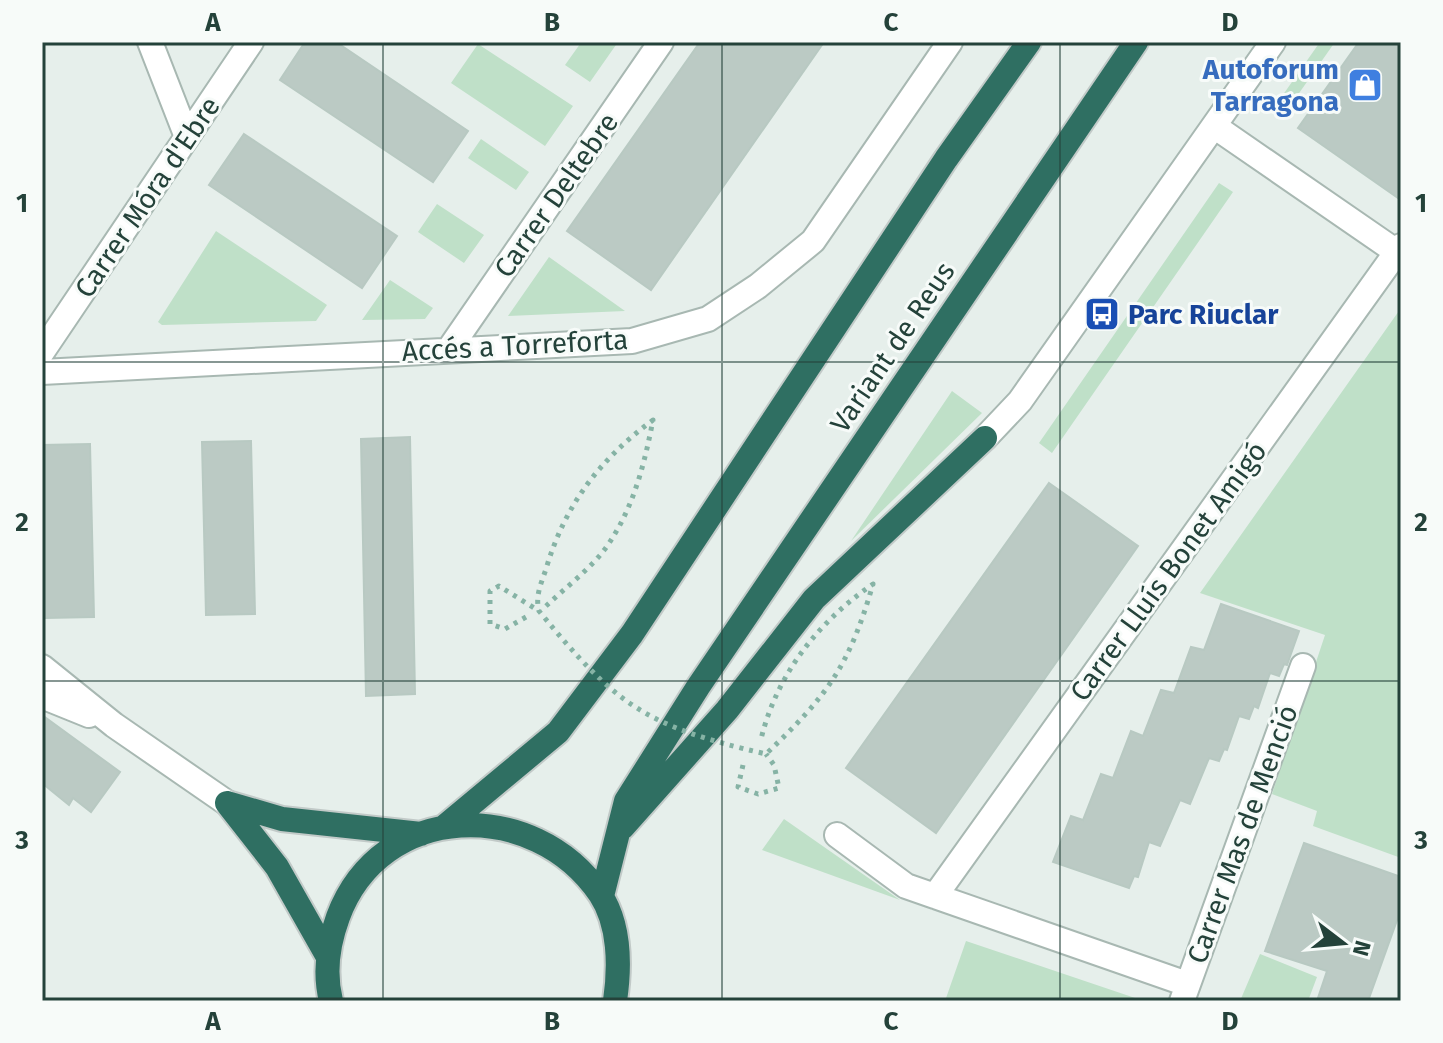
<svg xmlns="http://www.w3.org/2000/svg" width="1443" height="1043" viewBox="0 0 1443 1043" font-family="'Fira Sans',sans-serif">
<rect width="100%" height="100%" fill="#e6efeb"/>
<path fill="#bfe0c8" d="M 592,42 L 618,42 L 590,82 L 565,65 L 580,44 Z
M 1320,42 L 1335,42 L 1283,116 L 1273,109 Z
M 478,44 L 573,106 L 545,146 L 451,83 Z
M 481,139 L 529,172 L 516,190 L 468,158 Z
M 1219,183 L 1233,192 L 1052,453 L 1039,443 Z
M 437,204 L 484,235 L 464,263 L 418,232 Z
M 216,231 L 327,305 L 316,321 L 162,325 L 158,322 Z
M 549,257 L 625,311 L 508,316 Z
M 390,280 L 433,308 L 425,319 L 362,320 Z
M 1401,308 L 1401,858 L 1313,826 L 1317,811 L 1272,794 L 1325,635 L 1200,593 Z
M 952,391 L 982,413 L 851,541 Z
M 784,819 L 900,900 L 762,850 Z
M 966,941 L 1141,1000 L 945,1001 Z
M 1260,954 L 1317,977 L 1308,1001 L 1240,1001 Z"/>
<path fill="#bbcac4" stroke="#b8c9c2" stroke-width="2" d="M 305,42 L 336,42 L 468,131 L 433,182 L 280,80 Z
M 700,42 L 824,42 L 651,290 L 567,231 Z
M 1359,42 L 1401,42 L 1401,200 L 1298,128 Z
M 244,134 L 397,236 L 362,288 L 209,185 Z
M 410,437 L 415,694 L 366,696 L 361,439 Z
M 251,441 L 255,614 L 206,615 L 202,442 Z
M 90,444 L 94,617 L 45,618 L 42,445 Z
M 1049,483 L 1138,546 L 936,833 L 846,768 Z
M 1221,604 L 1299,631 L 1287,665 L 1284,664 L 1279,676 L 1270,673 L 1258,708 L 1254,706 L 1249,719 L 1239,716 L 1227,750 L 1224,749 L 1219,761 L 1209,758 L 1190,804 L 1180,800 L 1160,846 L 1149,842 L 1138,877 L 1134,876 L 1129,888 L 1053,862 L 1071,816 L 1083,820 L 1101,774 L 1113,778 L 1131,731 L 1143,736 L 1161,690 L 1174,693 L 1191,647 L 1204,650 Z
M 42,715 L 120,772 L 91,812 L 73,798 L 69,805 L 42,783 Z
M 1304,843 L 1401,877 L 1401,909 L 1368,1001 L 1317,1001 L 1327,971 L 1265,951 Z"/>
<g fill="none" stroke-linecap="round" stroke-linejoin="round">
<g stroke="#a8b8b2" stroke-width="28">
<path id="minor" d="M 150,42 L 187,137
M 1214,126 L 1401,255
M 450,348 L 661,42
M 42,352 L 251,42
M 42,372 L 632,341 L 708,319 L 758,286 L 813,241 L 950,42
M 985,438 L 1020,401 L 1273,42
M 42,667 L 114,725 L 227,803
M 42,696 L 89,715
M 837,835 L 906,886 L 1187,984
M 935,896 L 1401,246
M 1182,1001 L 1303,666"/>
</g>
<g stroke="#c2cac8" stroke-width="28">
<path id="highway" d="M 227,803 L 282,819 L 421,834
M 227,803 L 277,867 L 328,957
M 444,827 L 558,732 L 632,634 L 946,159 L 1029,42
M 623,827 L 727,710 L 814,599 L 985,438
M 602,896 L 626,801 L 698,687 L 1136,42
M 331,1001 C 324,973 328,944 338,917 C 381,801 534,797 600,894 C 620,924 620,967 615,1001"/>
</g>
<path stroke="#86b3a5" stroke-width="5" stroke-dasharray="4 6" stroke-linecap="butt" d="M 526,617 L 505,629 L 490,624 L 490,591 L 499,586 L 539,611
M 743,765 L 738,787 L 758,794 L 779,788 L 774,765 L 766,754"/>
<use href="#minor" stroke="#fff" stroke-width="24"/>
<use href="#highway" stroke="#2f6f62" stroke-width="24"/>
<path stroke="#86b3a5" stroke-width="5" stroke-dasharray="4 6" stroke-linecap="butt" d="M 546,606 C 565,588 589,570 605,549 C 633,510 644,466 653,420 C 599,460 565,505 546,569 C 541,584 535,596 539,611 C 617,706 645,726 766,754 C 827,696 849,667 873,584 C 818,622 777,674 761,739"/>
</g>
<path fill="none" stroke="#24423a" stroke-width="2" stroke-opacity="0.55" d="M 383,42 L 383,1001M 722,42 L 722,1001M 1060,42 L 1060,1001M 42,362 L 1401,362M 42,681 L 1401,681"/>
<defs>
<g id="shop-square" transform="scale(1.8)"><rect x="-9" y="-9" width="18" height="18" rx="4" fill="#3f7fe0" stroke="#f7fbf9"/><path d="M-5-2.5h2.3a2.7 3.5 0 0 1 5.4 0H5L5.5 6h-11ZM-1.5-2.5h3a1.5 2.3 0 0 0-3 0Z" fill="#fff"/></g>
<g id="bus-square" transform="scale(1.8)"><rect x="-9" y="-9" width="18" height="18" rx="4" fill="#1a4fb4" stroke="#f7fbf9"/><path d="M-5-6H5V4H4V6H2V4H-2V6H-4V4H-5ZM-3.5-4V0h7V-4ZM-3.5 1.2v1.5H-2V1.2ZM2 1.2v1.5H3.5V1.2Z" fill="#fff"/></g>
</defs>
<g fill-rule="evenodd">
<use href="#shop-square" x="1365" y="85"/>
<use href="#bus-square" x="1102" y="314"/>
</g>
<g text-anchor="middle" stroke-width="6" stroke-linejoin="round" paint-order="stroke">
<g font-size="28" font-weight="bold" fill="#366cbe" stroke="#f7fbf9" text-anchor="end">
<text x="1339" y="79">Autoforum<tspan x="1339" dy="32">Tarragona</tspan></text>
</g>
<g font-size="28" fill="#24423a" stroke="#f7fbf9">
<text transform="translate(556 195) rotate(-55)" y="10">Carrer Deltebre</text>
<text transform="translate(147 197) rotate(-56)" y="10">Carrer Móra d'Ebre</text>
<text transform="translate(515 345) rotate(-3)" y="10">Accés a Torreforta</text>
<text transform="translate(892 347) rotate(-56)" y="10">Variant de Reus</text>
<text transform="translate(1168 571) rotate(-54)" y="10">Carrer Lluís Bonet Amigó</text>
<text transform="translate(1242 834) rotate(-70)" y="10">Carrer Mas de Menció</text>
</g>
<g font-size="28" font-weight="bold" fill="#164399" stroke="#f7fbf9" text-anchor="start">
<text x="1128" y="324">Parc Riuclar</text>
</g>
</g>
<rect width="1443" height="1043" fill="none" stroke="#f7fbf9" stroke-width="88"/>
<g transform="translate(1343 943) rotate(106)" stroke="#f7fbf9" stroke-width="6" paint-order="stroke">
<path d="M0-6L14 30L0 20L-14 30Z" fill="#24423a"/>
<text y="-12" font-size="22" font-weight="bold" text-anchor="middle" fill="#24423a">N</text>
</g>
<rect x="44" y="44" width="1355" height="955" fill="none" stroke="#24423a" stroke-width="3"/>
<g font-size="26" text-anchor="middle" font-weight="bold" fill="#24423a">
<text x="213" y="31">A</text>
<text x="552" y="31">B</text>
<text x="891" y="31">C</text>
<text x="1230" y="31">D</text>
<text x="22" y="212">1</text>
<text x="1421" y="212">1</text>
<text x="22" y="531">2</text>
<text x="1421" y="531">2</text>
<text x="22" y="849">3</text>
<text x="1421" y="849">3</text>
<text x="213" y="1030">A</text>
<text x="552" y="1030">B</text>
<text x="891" y="1030">C</text>
<text x="1230" y="1030">D</text>
</g>
</svg>
